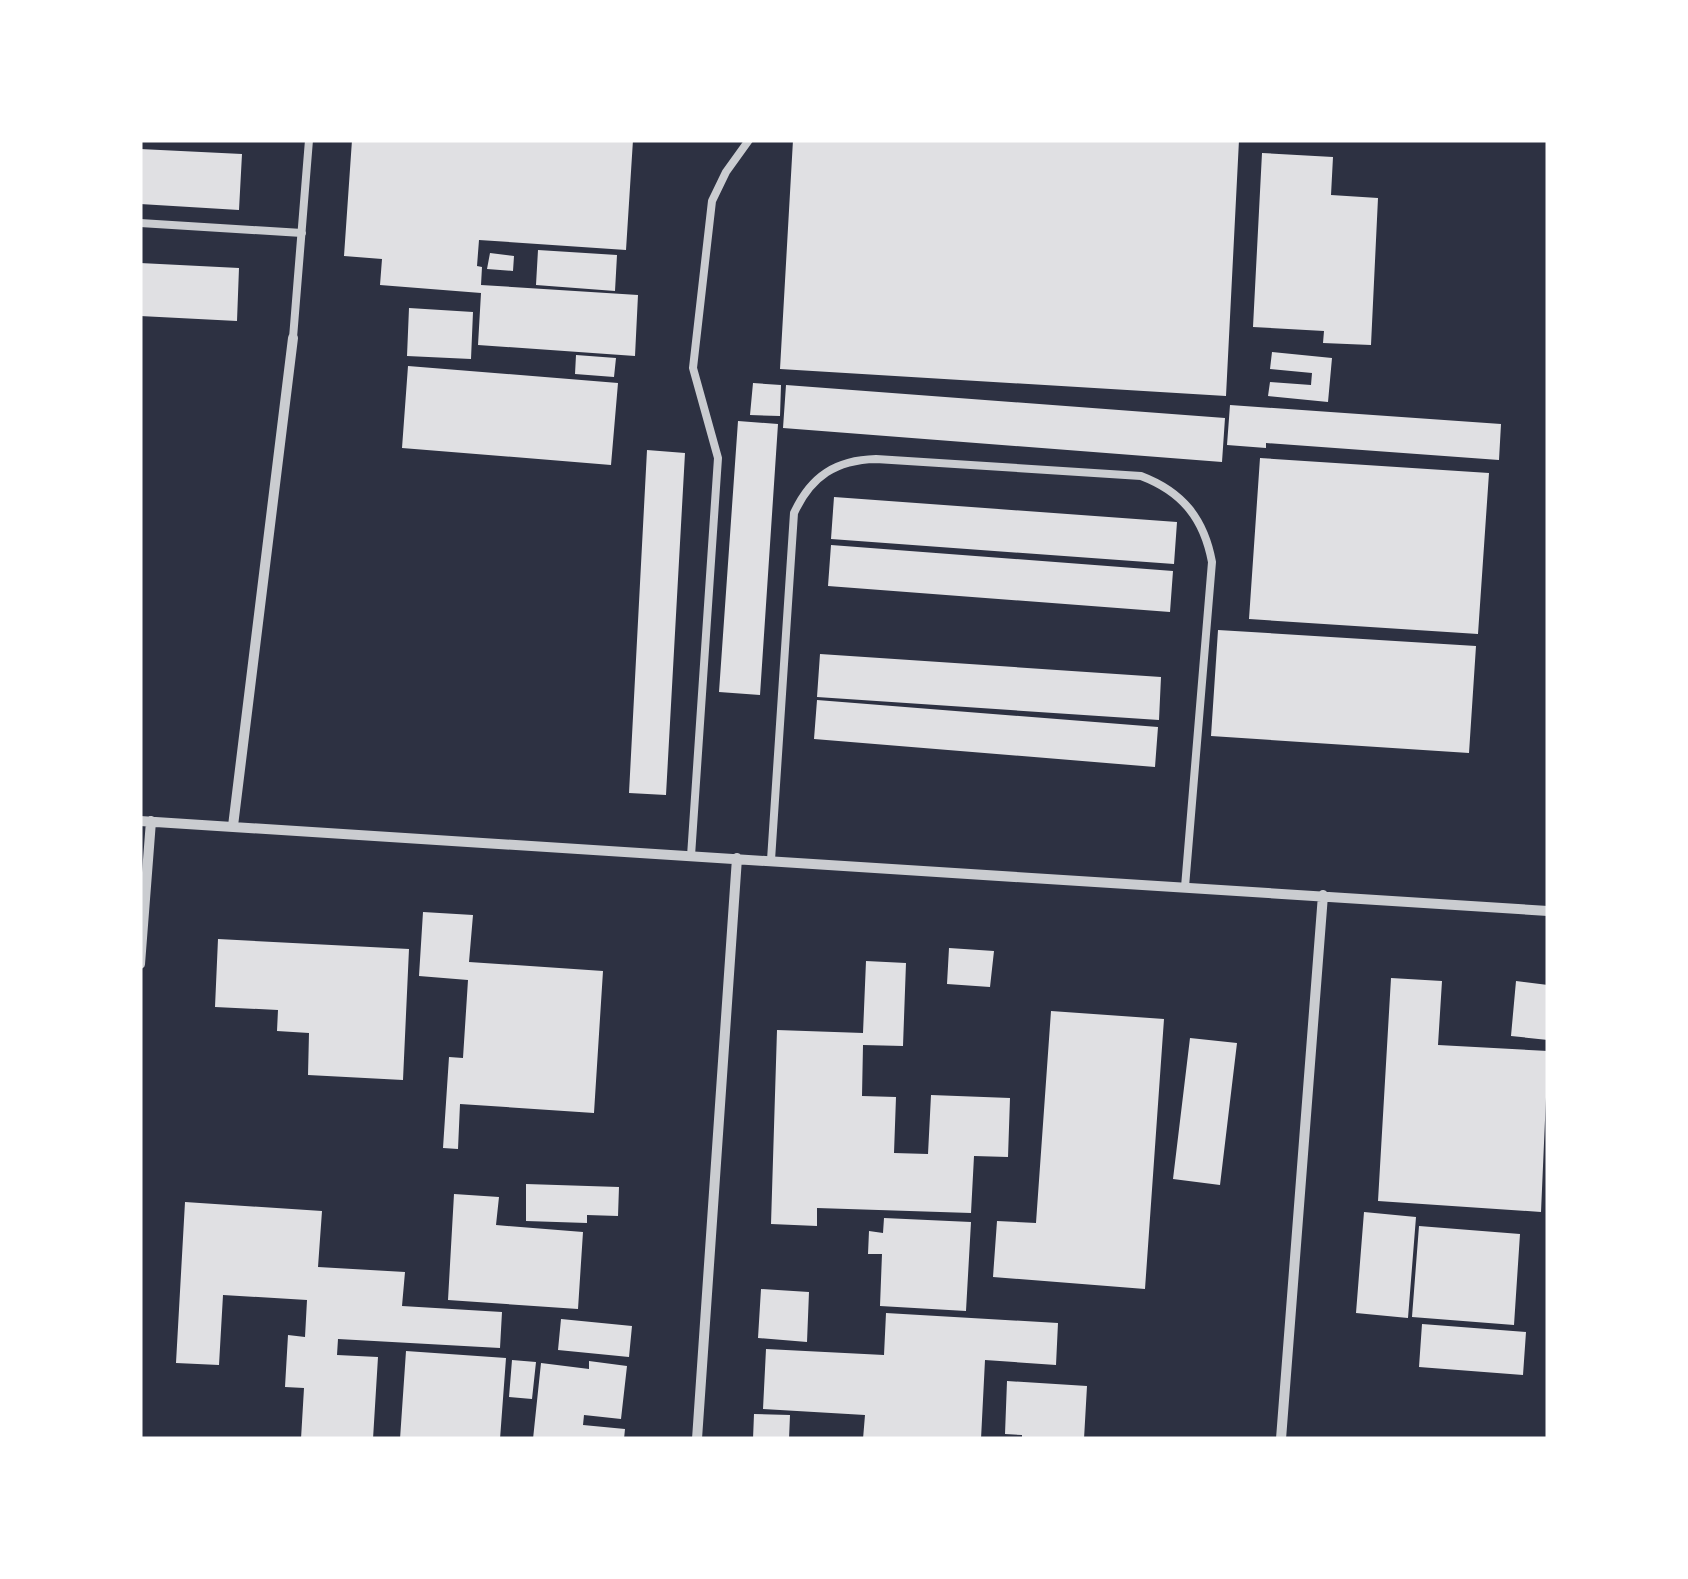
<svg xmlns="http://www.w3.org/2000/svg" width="1688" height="1579" viewBox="0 0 1688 1579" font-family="'PT Serif',serif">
<rect width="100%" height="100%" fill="#2d3142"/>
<path fill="#e0e0e3" d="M 352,140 L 633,140 L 626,250 L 479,240 L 477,266 L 482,267 L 481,285 L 638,295 L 635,356 L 478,345 L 481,293 L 380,285 L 382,259 L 344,256 Z
M 793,140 L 1239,140 L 1226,396 L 780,369 Z
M 140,149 L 242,154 L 239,210 L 140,204 Z
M 1262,153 L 1333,157 L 1331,195 L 1378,198 L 1371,345 L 1323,343 L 1324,331 L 1253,327 Z
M 538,250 L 617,255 L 615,291 L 536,285 Z
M 490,253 L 514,256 L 513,271 L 487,269 Z
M 140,263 L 239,268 L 237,321 L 140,316 Z
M 409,308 L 473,312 L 471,359 L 407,356 Z
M 1272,352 L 1332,358 L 1328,402 L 1268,396 L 1270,382 L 1311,385 L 1312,373 L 1270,369 Z
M 576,355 L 616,358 L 614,377 L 575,374 Z
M 408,366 L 618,383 L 611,465 L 402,448 Z
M 753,383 L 781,385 L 780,416 L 750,415 Z
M 786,385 L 1225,418 L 1222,462 L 783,428 Z
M 1230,405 L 1501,424 L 1499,460 L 1266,443 L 1266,448 L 1227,445 Z
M 738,421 L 778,424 L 760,695 L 719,692 Z
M 647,450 L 685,453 L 666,795 L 629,793 Z
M 1260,458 L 1489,473 L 1478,634 L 1249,619 Z
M 834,497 L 1177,522 L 1174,564 L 831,539 Z
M 831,545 L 1173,571 L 1170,612 L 828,586 Z
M 1218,630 L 1476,646 L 1469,753 L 1211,736 Z
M 820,654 L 1161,677 L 1159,720 L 817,697 Z
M 817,700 L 1158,727 L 1155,767 L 814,739 Z
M 423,912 L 473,915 L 469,962 L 603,971 L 594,1113 L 460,1104 L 458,1149 L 443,1148 L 449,1057 L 463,1058 L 468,980 L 419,976 Z
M 218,939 L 409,949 L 403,1080 L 308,1075 L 309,1033 L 277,1031 L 278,1010 L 215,1007 Z
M 949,948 L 994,951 L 990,987 L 947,984 Z
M 866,961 L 906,963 L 903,1046 L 863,1045 L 862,1096 L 896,1097 L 894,1153 L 928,1154 L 931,1095 L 1010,1098 L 1008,1157 L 974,1156 L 971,1213 L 817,1208 L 817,1226 L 771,1224 L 777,1030 L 863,1033 Z
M 1391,978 L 1442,981 L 1438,1045 L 1548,1051 L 1541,1212 L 1378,1201 Z
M 1516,981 L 1548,985 L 1548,1040 L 1511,1036 Z
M 1051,1011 L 1164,1019 L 1145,1289 L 993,1277 L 997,1221 L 1036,1223 Z
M 1190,1038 L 1237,1043 L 1220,1185 L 1173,1179 Z
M 526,1184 L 619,1187 L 618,1216 L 587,1215 L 587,1223 L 526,1221 Z
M 454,1194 L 499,1197 L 496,1225 L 583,1232 L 578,1309 L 448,1300 Z
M 185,1202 L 322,1211 L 318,1267 L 405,1272 L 402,1306 L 502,1312 L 500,1348 L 338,1339 L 337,1355 L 378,1357 L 373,1439 L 301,1439 L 304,1388 L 285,1387 L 288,1335 L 305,1337 L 307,1300 L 223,1295 L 219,1365 L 176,1363 Z
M 1364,1212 L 1416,1217 L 1408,1318 L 1356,1313 Z
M 884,1218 L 971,1222 L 966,1311 L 880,1306 L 882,1254 L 868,1254 L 869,1231 L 883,1233 Z
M 1419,1226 L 1520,1234 L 1514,1325 L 1412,1317 Z
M 761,1289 L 809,1292 L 807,1342 L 758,1338 Z
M 886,1313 L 1058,1323 L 1056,1365 L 985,1360 L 981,1439 L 863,1439 L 865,1415 L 763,1409 L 766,1349 L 884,1355 Z
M 561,1319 L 632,1326 L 629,1357 L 558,1350 Z
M 1422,1324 L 1526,1332 L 1523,1375 L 1419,1367 Z
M 406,1351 L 506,1358 L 500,1439 L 400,1439 Z
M 512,1360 L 536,1362 L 532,1399 L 509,1397 Z
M 589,1361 L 627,1366 L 621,1419 L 584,1415 L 583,1425 L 625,1429 L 624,1439 L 533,1439 L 541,1363 L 589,1369 Z
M 1007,1381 L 1087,1386 L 1084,1439 L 1022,1439 L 1022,1435 L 1005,1434 Z
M 754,1414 L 790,1415 L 789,1439 L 753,1439 Z"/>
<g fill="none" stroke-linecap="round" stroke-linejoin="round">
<path stroke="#caccd0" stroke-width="8" d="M 140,223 L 302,233
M 293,338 L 309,140
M 691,856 L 718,458 L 693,368 L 712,201 L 726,172 L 749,140
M 771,860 L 794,513 C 811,476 836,460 876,459 L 1141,476 C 1183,492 1204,519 1212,562 L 1185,887"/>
<path stroke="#caccd0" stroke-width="10" d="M 140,821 L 1548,911
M 233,826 L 293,338
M 140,964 L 151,821
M 697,1439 L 737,858
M 1281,1439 L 1323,895"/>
</g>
<rect width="1688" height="1579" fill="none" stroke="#ffffff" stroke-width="285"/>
</svg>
